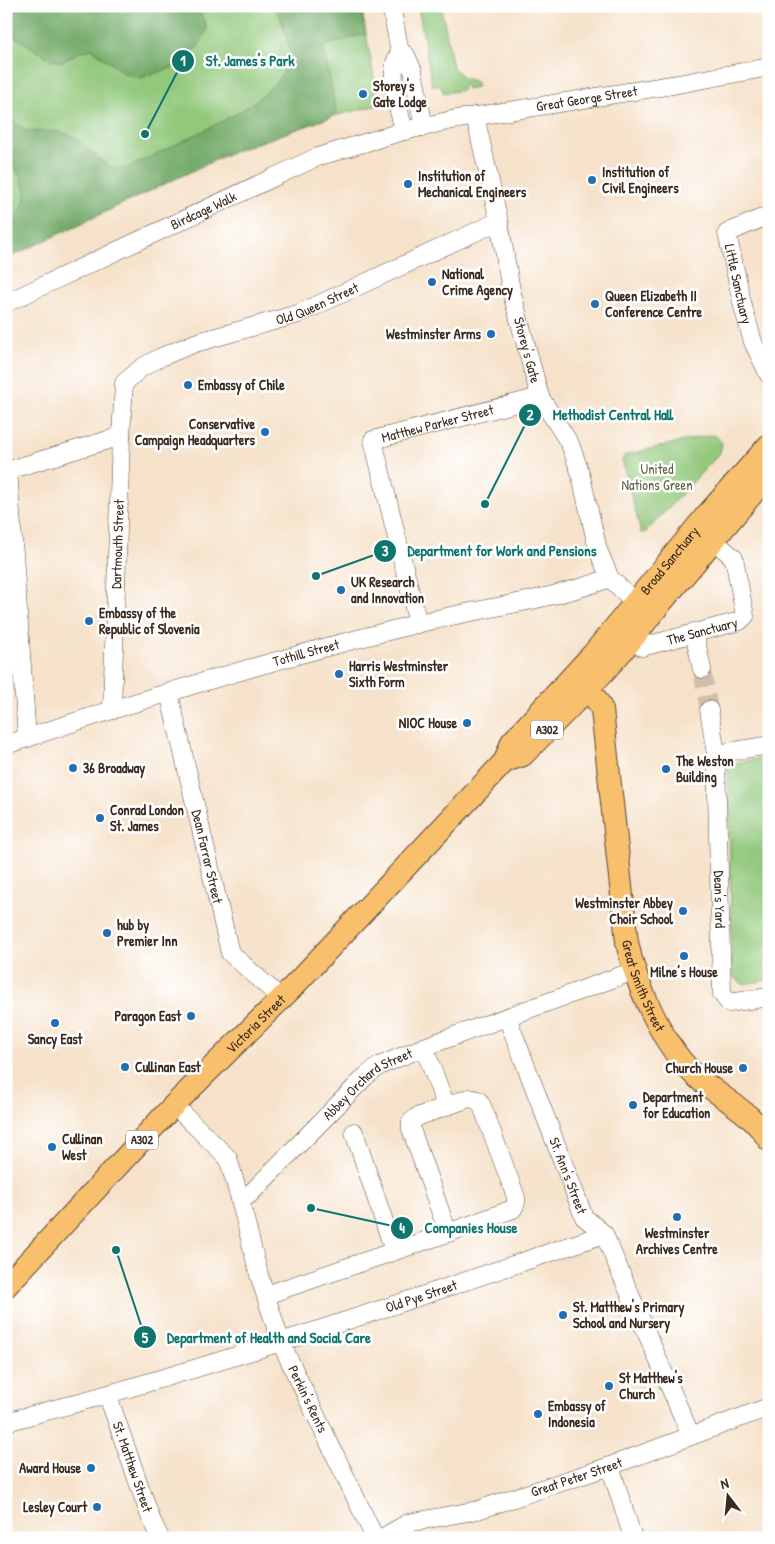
<svg xmlns="http://www.w3.org/2000/svg" width="775" height="1544" viewBox="0 0 775 1544" font-family="'Patrick Hand',sans-serif">
<rect width="100%" height="100%" fill="#fff"/>
<filter id="ink" filterUnits="userSpaceOnUse"><feTurbulence type="fractalNoise" baseFrequency=".02" numOctaves="2"/><feDisplacementMap in="SourceGraphic" scale="10" xChannelSelector="R" yChannelSelector="G"/><feConvolveMatrix kernelMatrix="1 2 1 2 8 2 1 2 1" color-interpolation-filters="sRGB"/></filter>
<filter id="wash" filterUnits="userSpaceOnUse"><feTurbulence type="fractalNoise" baseFrequency=".0096" numOctaves="4" result="noise"/><feDisplacementMap in="SourceGraphic" scale="20" xChannelSelector="R" yChannelSelector="G"/><feGaussianBlur stdDeviation="1.12" result="paint"/><feColorMatrix in="noise" values="0 0 0 0 0 0 0 0 0 0 0 0 0 0 0 0 0 1.4 0 .05"/><feComposite in="paint" operator="in"/></filter>
<g filter="url(#wash)">
<rect width="100%" height="100%" fill="#f6e2ca"/>
<path fill="#92c87b" stroke="#66794c" d="M 6,6 L 361,6 L 379,105 L 337,115 L 232,152 L 6,259 Z
M 418,6 L 441,6 L 453,67 L 463,78 L 476,81 L 477,87 L 467,89 L 466,85 L 462,86 L 463,90 L 444,93 L 440,86 L 432,85 Z
M 709,435 L 716,436 L 722,443 L 720,453 L 646,532 L 641,533 L 622,460 L 625,455 Z
M 769,757 L 769,980 L 743,984 L 732,976 L 728,764 Z"/>
<path fill="#75ac6b" stroke="#586b44" d="M 6,6 L 195,6 L 205,21 L 207,30 L 197,48 L 186,59 L 174,67 L 141,78 L 124,73 L 92,49 L 79,52 L 62,62 L 52,60 L 17,38 L 6,34 Z
M 274,6 L 361,6 L 366,34 L 323,46 L 337,115 L 232,152 L 6,259 L 6,224 C 13,218 21,211 24,203 C 28,190 15,164 6,156 L 6,113 C 30,143 38,125 67,134 C 88,140 99,172 124,168 C 129,168 136,163 141,161 C 157,154 173,146 189,138 C 222,121 280,97 290,56 C 291,49 287,38 285,30 C 282,22 279,14 274,6 Z"/>
</g>
<g filter="url(#ink)">
<g fill="none" stroke-linecap="round" stroke-linejoin="round">
<path stroke="#d1bda8" stroke-width="18" stroke-dasharray="18 9" stroke-linecap="butt" d="M 702,669 L 709,710"/>
<g stroke="#574638" stroke-width="19">
<g id="minor">
<path d="M 391,6 L 400,52 C 386,71 399,110 404,131"/>
<path d="M 400,52 L 406,55 L 413,71 L 424,127"/>
<path id="s1" d="M 475,116 L 499,221 L 511,290 L 540,397 L 570,444 L 580,472 L 598,550 L 610,578 L 644,611"/>
<path id="s2" d="M 769,215 L 727,233 L 743,307 L 753,342 L 769,375"/>
<path id="s3" d="M 6,303 L 317,157 L 404,131 L 452,120 L 678,84 L 769,67"/>
<path d="M 8,470 L 27,738"/>
<path id="s4" d="M 6,471 L 121,436 L 124,383 L 141,368 L 161,357 L 195,343 L 298,314 L 499,221"/>
<path id="s5" d="M 418,624 L 373,440 L 540,397"/>
<path d="M 694,632 L 702,669"/>
<path id="s6" d="M 632,641 L 642,647 L 740,621 L 745,616 L 734,558 L 713,540"/>
<path id="s7" d="M 169,693 L 230,953 L 282,999"/>
<path id="s8" d="M 112,710 L 121,436"/>
<path id="s9" d="M 709,710 L 716,754 L 722,994 L 729,1003 L 769,997"/>
<path id="s10" d="M 6,745 C 140,699 278,658 416,624 C 480,608 548,601 610,578"/>
<path d="M 716,754 L 769,745"/>
<path id="s11" d="M 507,1017 L 584,1217 L 604,1234 L 691,1436"/>
<path d="M 424,1047 L 446,1106"/>
<path id="s12" d="M 174,1105 L 228,1158 L 240,1199 L 249,1195 L 366,1076 L 379,1066 L 424,1047 L 634,971"/>
<path d="M 354,1132 L 394,1251"/>
<path id="s13" d="M 240,1199 L 259,1275 L 281,1343 L 375,1538"/>
<path d="M 266,1295 L 448,1233 L 513,1209 L 516,1203 L 516,1197 L 482,1106 L 478,1100 L 469,1098 L 417,1117 L 411,1122 L 411,1129 L 448,1233"/>
<path id="s14" d="M 108,1396 L 151,1519 L 160,1538"/>
<path id="s15" d="M 6,1422 C 209,1369 406,1302 604,1234"/>
<path d="M 610,1466 L 633,1538"/>
<path id="s16" d="M 382,1538 L 408,1523 L 478,1510 L 610,1466 L 769,1407"/>
</g>
</g>
<g stroke="#574638" stroke-width="24">
<g id="major">
<path id="s17" d="M 571,678 L 596,699 L 602,710 L 627,942 C 635,983 665,1050 697,1077 C 721,1098 752,1112 769,1140"/>
<path d="M 505,761 L 523,755 C 566,710 613,667 650,616 L 769,474"/>
<path id="s18" d="M 6,1286 L 174,1105 L 289,991 L 505,761 L 512,742 L 593,654 L 705,517 L 769,445"/>
</g>
</g>
<use href="#minor" stroke="#fff" stroke-width="18"/>
<use href="#major" stroke="#f8bf6c" stroke-width="22"/>
</g>
</g>
<g fill="#1f6fb2" stroke="#fff" stroke-width="2">
<circle cx="363" cy="94" r="5"/>
<circle cx="592" cy="180" r="5"/>
<circle cx="408" cy="184" r="5"/>
<circle cx="432" cy="282" r="5"/>
<circle cx="595" cy="304" r="5"/>
<circle cx="491" cy="334" r="5"/>
<circle cx="188" cy="385" r="5"/>
<circle cx="265" cy="432" r="5"/>
<circle cx="341" cy="590" r="5"/>
<circle cx="89" cy="621" r="5"/>
<circle cx="339" cy="674" r="5"/>
<circle cx="467" cy="723" r="5"/>
<circle cx="73" cy="768" r="5"/>
<circle cx="666" cy="769" r="5"/>
<circle cx="100" cy="818" r="5"/>
<circle cx="683" cy="911" r="5"/>
<circle cx="107" cy="933" r="5"/>
<circle cx="684" cy="956" r="5"/>
<circle cx="191" cy="1016" r="5"/>
<circle cx="55" cy="1023" r="5"/>
<circle cx="125" cy="1067" r="5"/>
<circle cx="743" cy="1068" r="5"/>
<circle cx="633" cy="1105" r="5"/>
<circle cx="52" cy="1147" r="5"/>
<circle cx="677" cy="1217" r="5"/>
<circle cx="563" cy="1315" r="5"/>
<circle cx="609" cy="1386" r="5"/>
<circle cx="538" cy="1414" r="5"/>
<circle cx="91" cy="1468" r="5"/>
<circle cx="97" cy="1507" r="5"/>
</g>
<g text-anchor="middle" stroke-width="5" stroke-linejoin="round" paint-order="stroke">
<g fill="#fff" stroke="#766a62" stroke-width="1">
<rect x="531" y="720.5" width="32" height="19" rx="4"/>
<rect x="126" y="1130.5" width="32" height="19" rx="4"/>
</g>
<g font-size="12" font-weight="bold" fill="#3b2a1e">
<text x="547" y="734">A302</text>
<text x="142" y="1144">A302</text>
</g>
<g font-size="14" font-weight="bold" fill="#3b2a1e" stroke="#fff" text-anchor="start">
<text x="373" y="91">Storey's<tspan x="373" dy="16">Gate Lodge</tspan></text>
<text x="602" y="177">Institution of<tspan x="602" dy="16">Civil Engineers</tspan></text>
<text x="418" y="181">Institution of<tspan x="418" dy="16">Mechanical Engineers</tspan></text>
<text x="442" y="279">National<tspan x="442" dy="16">Crime Agency</tspan></text>
<text x="605" y="301">Queen Elizabeth II<tspan x="605" dy="16">Conference Centre</tspan></text>
<text x="481" y="339" text-anchor="end">Westminster Arms</text>
<text x="198" y="390">Embassy of Chile</text>
<text x="255" y="429" text-anchor="end">Conservative<tspan x="255" dy="16">Campaign Headquarters</tspan></text>
<text x="351" y="587">UK Research<tspan x="351" dy="16">and Innovation</tspan></text>
<text x="99" y="618">Embassy of the<tspan x="99" dy="16">Republic of Slovenia</tspan></text>
<text x="349" y="671">Harris Westminster<tspan x="349" dy="16">Sixth Form</tspan></text>
<text x="457" y="728" text-anchor="end">NIOC House</text>
<text x="676" y="766">The Weston<tspan x="676" dy="16">Building</tspan></text>
<text x="83" y="773">36 Broadway</text>
<text x="110" y="815">Conrad London<tspan x="110" dy="16">St. James</tspan></text>
<text x="673" y="908" text-anchor="end">Westminster Abbey<tspan x="673" dy="16">Choir School</tspan></text>
<text x="117" y="930">hub by<tspan x="117" dy="16">Premier Inn</tspan></text>
<text x="684" y="977" text-anchor="middle">Milne’s House</text>
<text x="181" y="1021" text-anchor="end">Paragon East</text>
<text x="55" y="1044" text-anchor="middle">Sancy East</text>
<text x="135" y="1072">Cullinan East</text>
<text x="733" y="1073" text-anchor="end">Church House</text>
<text x="643" y="1102">Department<tspan x="643" dy="16">for Education</tspan></text>
<text x="62" y="1144">Cullinan<tspan x="62" dy="16">West</tspan></text>
<text x="677" y="1238" text-anchor="middle">Westminster<tspan x="677" dy="16">Archives Centre</tspan></text>
<text x="573" y="1312">St. Matthew's Primary<tspan x="573" dy="16">School and Nursery</tspan></text>
<text x="619" y="1383">St Matthew's<tspan x="619" dy="16">Church</tspan></text>
<text x="548" y="1411">Embassy of<tspan x="548" dy="16">Indonesia</tspan></text>
<text x="81" y="1473" text-anchor="end">Award House</text>
<text x="87" y="1512" text-anchor="end">Lesley Court</text>
</g>
<g font-size="14" fill="#3b2a1e" stroke="#fff">
<text dy="5" stroke="none"><textPath href="#s3" startOffset="620">Great George Street</textPath></text>
<text dy="5" stroke="none"><textPath href="#s3" startOffset="218">Birdcage Walk</textPath></text>
<text dy="5" stroke="none"><textPath href="#s2" startOffset="98">Little Sanctuary</textPath></text>
<text dy="5" stroke="none"><textPath href="#s4" startOffset="384">Old Queen Street</textPath></text>
<text dy="5" stroke="none"><textPath href="#s1" startOffset="240">Storey's Gate</textPath></text>
<text dy="5" stroke="none"><textPath href="#s5" startOffset="256">Matthew Parker Street</textPath></text>
<text dy="5" stroke="none"><textPath href="#s8" startOffset="166">Dartmouth Street</textPath></text>
<text dy="5" stroke="none"><textPath href="#s18" startOffset="985">Broad Sanctuary</textPath></text>
<text dy="5" stroke="none"><textPath href="#s6" startOffset="74">The Sanctuary</textPath></text>
<text dy="5" stroke="none"><textPath href="#s10" startOffset="314">Tothill Street</textPath></text>
<text dy="5" stroke="none"><textPath href="#s7" startOffset="168">Dean Farrar Street</textPath></text>
<text dy="5" stroke="none"><textPath href="#s9" startOffset="190">Dean's Yard</textPath></text>
<text dy="5" stroke="none"><textPath href="#s17" startOffset="325">Great Smith Street</textPath></text>
<text dy="5" stroke="none"><textPath href="#s18" startOffset="362">Victoria Street</textPath></text>
<text dy="5" stroke="none"><textPath href="#s12" startOffset="292">Abbey Orchard Street</textPath></text>
<text dy="5" stroke="none"><textPath href="#s11" startOffset="170">St. Ann's Street</textPath></text>
<text dy="5" stroke="none"><textPath href="#s15" startOffset="434">Old Pye Street</textPath></text>
<text dy="5" stroke="none"><textPath href="#s13" startOffset="212">Perkin's Rents</textPath></text>
<text dy="5" stroke="none"><textPath href="#s14" startOffset="75">St. Matthew Street</textPath></text>
<text dy="5" stroke="none"><textPath href="#s16" startOffset="205">Great Peter Street</textPath></text>
</g>
<g font-size="14" fill="#59613f" stroke="#fff">
<text x="657" y="474">United<tspan x="657" dy="16">Nations Green</tspan></text>
</g>
</g>
<path fill="none" stroke="#0f766e" stroke-width="2" d="M145 134L183 61M485 504L530 415M316 576L385 551M311 1208L402 1228M116 1250L145 1337"/>
<g fill="#0f766e" stroke="#fff" stroke-width="2">
<circle cx="145" cy="134" r="5"/>
<circle cx="485" cy="504" r="5"/>
<circle cx="316" cy="576" r="5"/>
<circle cx="311" cy="1208" r="5"/>
<circle cx="116" cy="1250" r="5"/>
<circle cx="183" cy="61" r="12"/>
<circle cx="530" cy="415" r="12"/>
<circle cx="385" cy="551" r="12"/>
<circle cx="402" cy="1228" r="12"/>
<circle cx="145" cy="1337" r="12"/>
</g>
<g font-size="15" text-anchor="middle" font-weight="bold" fill="#fff">
<text x="183" y="66">1</text>
<text x="530" y="420">2</text>
<text x="385" y="556">3</text>
<text x="402" y="1233">4</text>
<text x="145" y="1343">5</text>
</g>
<g font-size="15" text-anchor="middle" font-weight="bold" fill="#0f766e" stroke="#fff" stroke-width="5" stroke-linejoin="round" paint-order="stroke">
<text x="250" y="66">St. James's Park</text>
<text x="613" y="420">Methodist Central Hall</text>
<text x="502" y="556">Department for Work and Pensions</text>
<text x="471" y="1233">Companies House</text>
<text x="269" y="1343">Department of Health and Social Care</text>
</g>
<rect width="775" height="1544" fill="none" stroke="#fff" stroke-width="25"/>
<g transform="translate(728 1496) rotate(344)" stroke="#ffffff" stroke-width="4" paint-order="stroke">
<path d="M0-4L9 19L0 12L-9 19Z" fill="#3b2a1e"/>
<text y="-8" font-size="14" font-weight="bold" text-anchor="middle" fill="#3b2a1e">N</text>
</g>
</svg>
